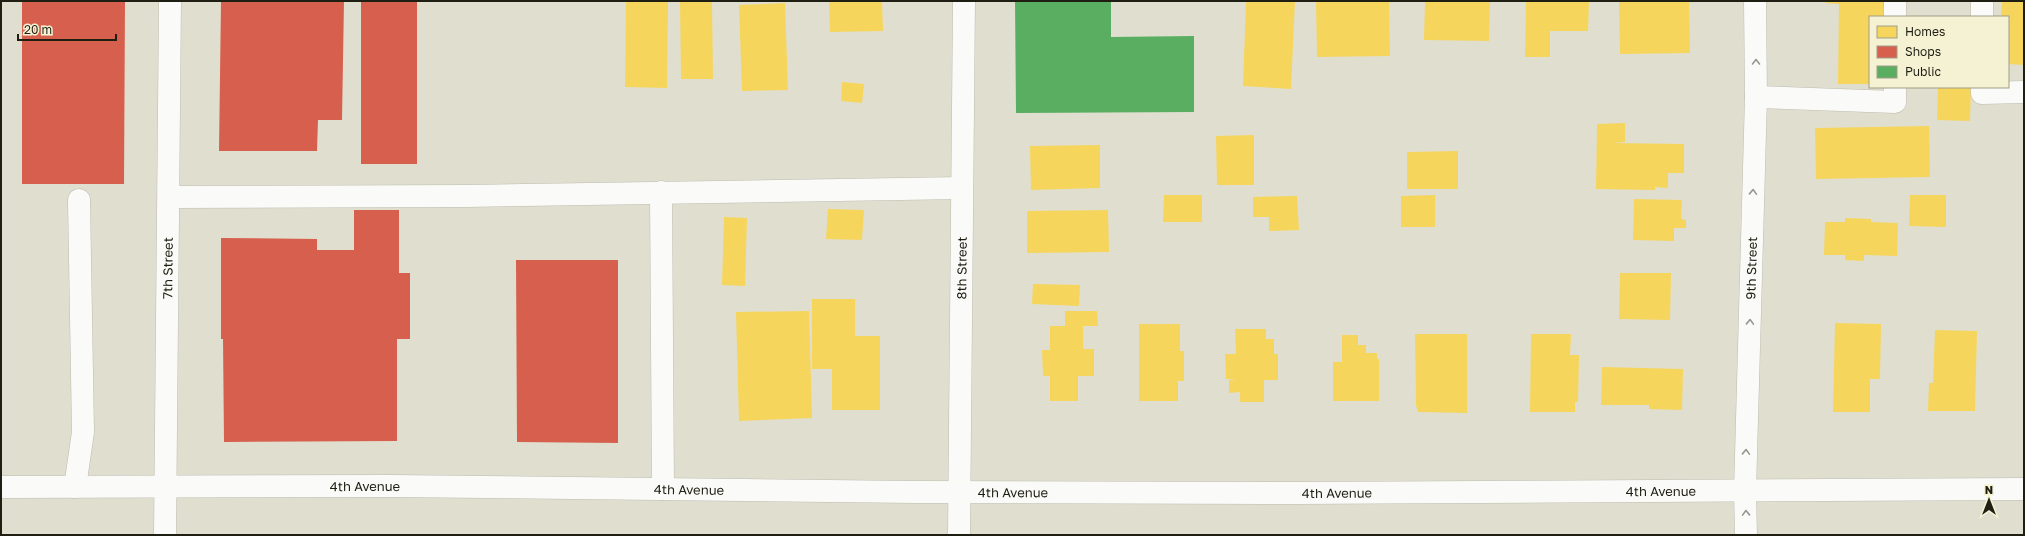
<svg xmlns="http://www.w3.org/2000/svg" width="2025" height="536" viewBox="0 0 2025 536" font-family="'Golos Text',sans-serif">
<rect width="100%" height="100%" fill="#e0dfcf"/>
<path fill="#f6d55c" d="M 626,1 L 668,1 L 667,88 L 625,87 Z
M 680,1 L 712,1 L 713,79 L 681,79 Z
M 829,1 L 882,1 L 883,31 L 830,32 Z
M 1246,1 L 1295,1 L 1291,89 L 1243,86 Z
M 1316,1 L 1389,1 L 1390,56 L 1317,57 Z
M 1425,1 L 1490,1 L 1489,41 L 1424,40 Z
M 1526,1 L 1589,1 L 1588,31 L 1550,31 L 1550,57 L 1525,57 Z
M 1619,1 L 1689,1 L 1690,53 L 1620,54 Z
M 1826,1 L 1888,1 L 1888,17 L 1870,17 L 1870,84 L 1838,84 L 1839,4 L 1826,3 Z
M 2002,1 L 2024,1 L 2024,65 L 2008,64 L 2008,17 L 2001,17 Z
M 785,3 L 788,90 L 742,91 L 739,5 Z
M 842,82 L 864,84 L 862,103 L 841,101 Z
M 1938,87 L 1971,87 L 1970,121 L 1937,120 Z
M 1625,123 L 1625,142 L 1612,143 L 1684,144 L 1684,173 L 1668,173 L 1668,188 L 1655,187 L 1655,190 L 1596,189 L 1597,124 Z
M 1929,126 L 1930,177 L 1816,179 L 1815,128 Z
M 1254,135 L 1254,185 L 1217,185 L 1216,136 Z
M 1100,145 L 1100,188 L 1031,190 L 1030,146 Z
M 1458,151 L 1458,189 L 1407,189 L 1407,152 Z
M 1164,195 L 1202,195 L 1202,222 L 1163,222 Z
M 1435,195 L 1435,227 L 1401,227 L 1401,196 Z
M 1910,195 L 1946,195 L 1946,227 L 1909,226 Z
M 1297,196 L 1299,230 L 1269,231 L 1269,217 L 1253,217 L 1253,197 Z
M 1634,199 L 1682,200 L 1681,219 L 1686,220 L 1686,228 L 1674,228 L 1674,241 L 1633,240 Z
M 828,209 L 864,210 L 862,240 L 826,239 Z
M 1108,210 L 1109,252 L 1027,253 L 1027,211 Z
M 724,217 L 747,218 L 745,286 L 722,285 Z
M 1845,218 L 1871,219 L 1871,222 L 1898,223 L 1897,256 L 1864,255 L 1864,261 L 1845,260 L 1845,255 L 1824,255 L 1825,222 L 1845,222 Z
M 1620,273 L 1671,273 L 1670,320 L 1619,319 Z
M 1033,284 L 1080,285 L 1079,306 L 1032,304 Z
M 812,299 L 855,299 L 855,336 L 880,336 L 880,410 L 832,410 L 832,369 L 812,369 Z
M 809,311 L 812,418 L 739,421 L 736,312 Z
M 1065,311 L 1097,311 L 1098,326 L 1083,326 L 1083,349 L 1094,349 L 1094,376 L 1078,376 L 1078,401 L 1050,401 L 1050,376 L 1043,376 L 1042,350 L 1050,350 L 1050,326 L 1065,326 Z
M 1835,323 L 1881,324 L 1880,379 L 1870,379 L 1870,412 L 1833,412 Z
M 1139,324 L 1180,324 L 1180,351 L 1184,351 L 1184,381 L 1178,381 L 1178,401 L 1139,401 Z
M 1235,329 L 1266,329 L 1266,339 L 1274,339 L 1274,354 L 1278,354 L 1278,380 L 1264,380 L 1264,402 L 1240,402 L 1240,392 L 1229,393 L 1229,380 L 1236,379 L 1226,379 L 1225,354 L 1236,354 Z
M 1935,330 L 1977,331 L 1975,411 L 1928,411 L 1929,383 L 1933,383 Z
M 1415,334 L 1467,334 L 1467,413 L 1418,412 L 1416,405 Z
M 1531,334 L 1571,334 L 1570,355 L 1579,355 L 1578,402 L 1575,402 L 1575,412 L 1530,412 Z
M 1342,335 L 1358,335 L 1358,345 L 1366,345 L 1366,353 L 1377,353 L 1377,359 L 1379,359 L 1379,401 L 1333,401 L 1333,362 L 1342,362 Z
M 1602,367 L 1683,369 L 1682,410 L 1649,409 L 1649,405 L 1601,405 Z"/>
<path fill="#d6604d" d="M 22,1 L 125,1 L 124,184 L 22,184 Z
M 221,1 L 344,1 L 342,120 L 318,120 L 317,151 L 219,151 Z
M 361,1 L 417,1 L 417,164 L 361,164 Z
M 354,210 L 399,210 L 399,273 L 410,273 L 410,339 L 397,339 L 397,441 L 224,442 L 223,339 L 221,339 L 221,238 L 317,239 L 317,250 L 354,250 Z
M 516,260 L 618,260 L 618,443 L 517,442 Z"/>
<path fill="#5aae61" d="M 1015,1 L 1111,1 L 1111,37 L 1194,36 L 1194,112 L 1016,113 Z"/>
<g fill="none" stroke-linecap="round" stroke-linejoin="round">
<g stroke="#bdbcaf" stroke-width="23">
<g id="minor">
<path d="M 1895,1 L 1895,17"/>
<path d="M 1982,1 L 1982,17"/>
<path d="M 1982,87 L 1982,93 L 2024,92"/>
<path d="M 1756,97 L 1895,102 L 1895,87"/>
<path d="M 661,192 L 663,489"/>
<path d="M 169,197 L 466,196 L 962,188"/>
<path id="s1" d="M 1,487 L 391,486 L 915,492 L 1297,493 L 2024,489"/>
<path d="M 75,487 L 83,432 L 79,200"/>
<path id="s2" d="M 165,535 L 170,1"/>
<path id="s3" d="M 959,535 L 964,1"/>
<path id="s4" d="M 1746,535 L 1745,491 L 1756,97 L 1755,1"/>
</g>
</g>
<use href="#minor" stroke="#fafaf8" stroke-width="22"/>
</g>
<defs><path id="oneway-chevron" d="M-2-3.5L2.5 0L-2 3.5" fill="none" stroke-width="1.6" stroke-linecap="round" stroke-linejoin="round"/></defs>
<g stroke="#979791">
<use href="#oneway-chevron" transform="translate(1756 62) rotate(-90)"/>
<use href="#oneway-chevron" transform="translate(1753 192) rotate(-88)"/>
<use href="#oneway-chevron" transform="translate(1750 322) rotate(-88)"/>
<use href="#oneway-chevron" transform="translate(1746 452) rotate(-88)"/>
<use href="#oneway-chevron" transform="translate(1746 513) rotate(-92)"/>
</g>
<g text-anchor="middle" stroke-width="4" stroke-linejoin="round" paint-order="stroke">
<g font-size="13" fill="#1f1e13" stroke="#f5f2d4">
<text dy="5" stroke="none"><textPath href="#s2" startOffset="267">7th Street</textPath></text>
<text dy="5" stroke="none"><textPath href="#s3" startOffset="267">8th Street</textPath></text>
<text dy="5" stroke="none"><textPath href="#s4" startOffset="267">9th Street</textPath></text>
<text dy="5" stroke="none"><textPath href="#s1" startOffset="364">4th Avenue</textPath></text>
<text dy="5" stroke="none"><textPath href="#s1" startOffset="688">4th Avenue</textPath></text>
<text dy="5" stroke="none"><textPath href="#s1" startOffset="1012">4th Avenue</textPath></text>
<text dy="5" stroke="none"><textPath href="#s1" startOffset="1660">4th Avenue</textPath></text>
<text dy="5" stroke="none"><textPath href="#s1" startOffset="1336">4th Avenue</textPath></text>
</g>
</g>
<rect width="2025" height="536" fill="none" stroke="#1f1e13" stroke-width="4"/>
<rect x="1869" y="16" width="140" height="72" fill="#f5f2d4" stroke="#9f9d87"/>
<rect x="1877" y="26" width="20" height="12" fill="#f6d55c" stroke="#9f9d87"/>
<text x="1905" y="36" font-size="12" fill="#1f1e13">Homes</text>
<rect x="1877" y="46" width="20" height="12" fill="#d6604d" stroke="#9f9d87"/>
<text x="1905" y="56" font-size="12" fill="#1f1e13">Shops</text>
<rect x="1877" y="66" width="20" height="12" fill="#5aae61" stroke="#9f9d87"/>
<text x="1905" y="76" font-size="12" fill="#1f1e13">Public</text>
<g transform="translate(1989 500)" stroke="#f5f2d4" stroke-width="3" paint-order="stroke">
<path d="M0-3L7 15L0 10L-7 15Z" fill="#1f1e13"/>
<text y="-6" font-size="11" font-weight="bold" text-anchor="middle" fill="#1f1e13">N</text>
</g>
<path d="M18 34v6h98v-6" fill="none" stroke="#1f1e13" stroke-width="2"/>
<text x="24" y="34" font-size="12" fill="#1f1e13" stroke="#f5f2d4" stroke-width="3" paint-order="stroke">20 m</text>
</svg>
